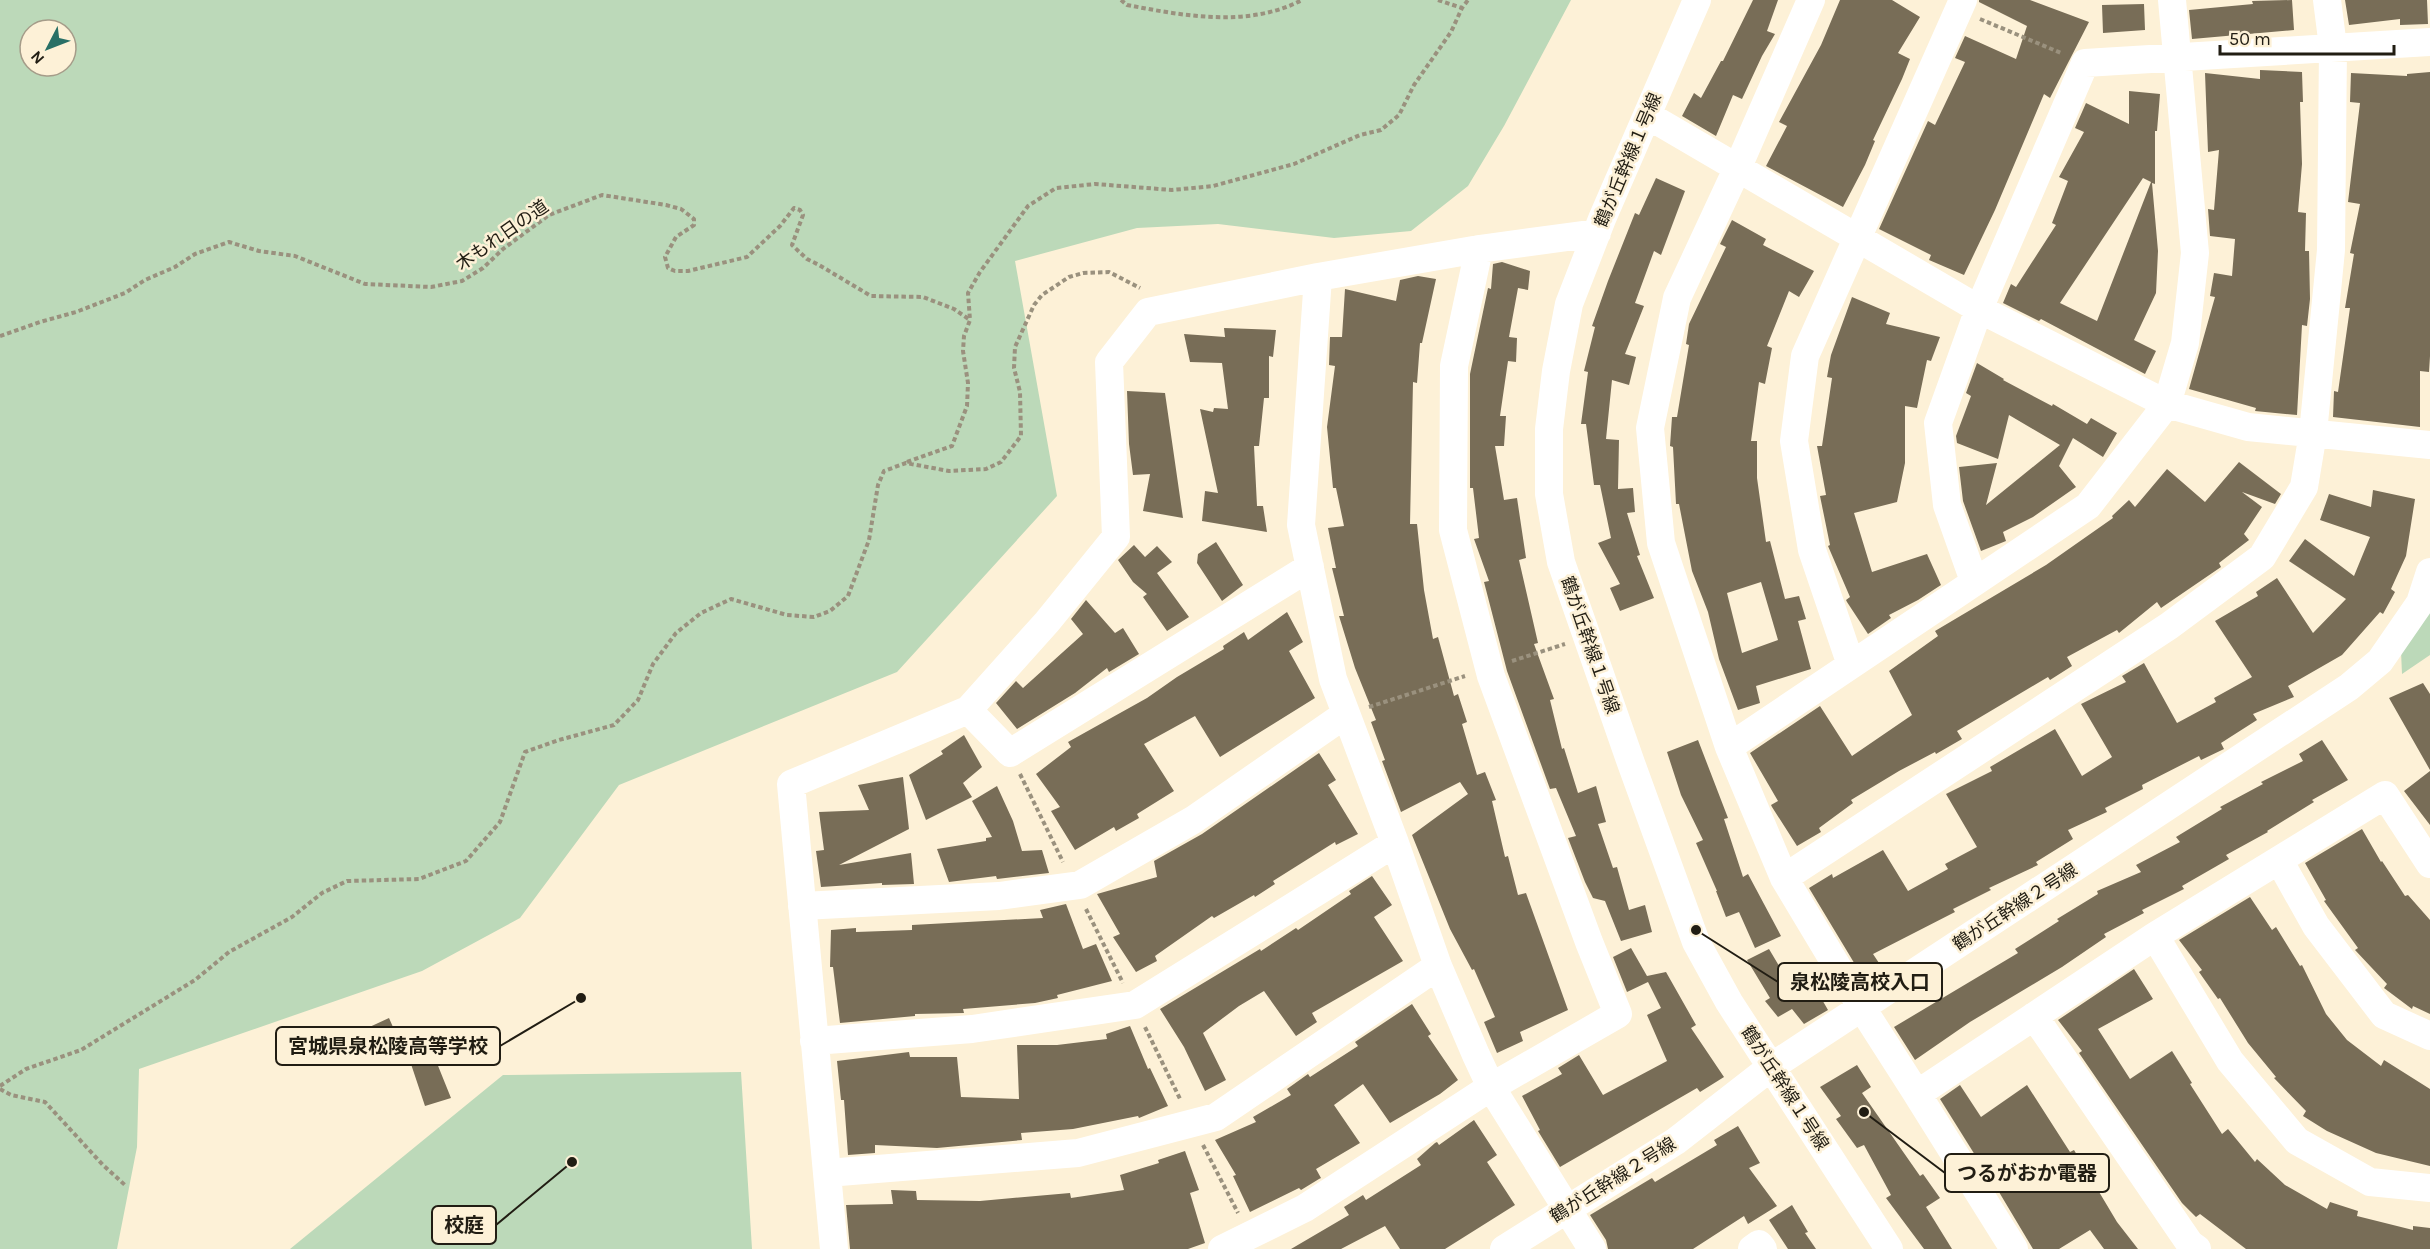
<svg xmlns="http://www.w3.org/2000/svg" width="2430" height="1249" viewBox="0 0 2430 1249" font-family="Karla,'Noto Sans JP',sans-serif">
<rect width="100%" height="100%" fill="#fdf1d7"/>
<path fill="#bcd9b9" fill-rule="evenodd" d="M 0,0 L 1571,0 L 1504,126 L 1468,186 L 1411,231 L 1334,238 L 1218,224 L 1137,228 L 1015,261 L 1057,496 L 897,672 L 619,785 L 520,918 L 422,971 L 139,1069 L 137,1147 L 117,1249 L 0,1249 ZM 30,30 L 66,30 L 66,66 L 30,66 Z
M 2430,603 L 2430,655 L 2402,674 L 2401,651 Z
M 741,1072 L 752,1249 L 290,1249 L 503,1075 Z"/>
<path fill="#786d57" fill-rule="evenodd" d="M 1753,0 L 1778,0 L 1767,31 L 1775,34 L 1762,56 L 1742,99 L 1733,95 L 1716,136 L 1682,116 L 1694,93 L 1701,98 L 1721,61 L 1723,61 Z
M 1840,0 L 1892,0 L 1920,17 L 1898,53 L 1910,59 L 1902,79 L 1873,140 L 1875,141 L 1865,165 L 1843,207 L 1766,166 L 1787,126 L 1779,122 L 1821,45 Z
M 1979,0 L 2030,0 L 2089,22 L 2050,98 L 2044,94 L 1995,210 L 1964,275 L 1929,260 L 1931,255 L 1879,229 L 1928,121 L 1935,125 L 1965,62 L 1955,58 L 1965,36 L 2016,59 L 2027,26 L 1979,2 Z
M 2292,0 L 2294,30 L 2192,39 L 2189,10 L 2253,4 L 2252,1 Z
M 2345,0 L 2427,0 L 2428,24 L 2400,25 L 2400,19 L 2349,25 Z
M 2144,4 L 2145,30 L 2103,33 L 2102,5 Z
M 2260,70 L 2302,72 L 2303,102 L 2300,102 L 2302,164 L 2298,212 L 2306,213 L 2305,251 L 2309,251 L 2310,299 L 2307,326 L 2302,325 L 2297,415 L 2255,411 L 2256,408 L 2189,389 L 2215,297 L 2210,296 L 2214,273 L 2232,276 L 2235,239 L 2210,236 L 2208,209 L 2214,210 L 2219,150 L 2208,152 L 2205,73 L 2260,79 Z
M 2430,72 L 2430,356 L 2429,372 L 2420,371 L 2420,427 L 2333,417 L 2334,391 L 2338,392 L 2350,308 L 2345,308 L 2354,254 L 2350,253 L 2360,204 L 2348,202 L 2360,103 L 2350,102 L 2351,73 L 2407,76 L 2407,74 Z
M 2129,91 L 2160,94 L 2157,131 L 2155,131 L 2155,184 L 2152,183 L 2158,251 L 2156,293 L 2134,340 L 2156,351 L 2145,374 L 2041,319 L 2039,321 L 2003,303 L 2011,284 L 2016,287 L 2056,225 L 2052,223 L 2068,181 L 2059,177 L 2084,132 L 2075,128 L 2086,103 L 2129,124 ZM 2143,178 L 2151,182 L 2097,321 L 2060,303 Z
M 1656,178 L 1685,191 L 1661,255 L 1654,251 L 1635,303 L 1644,306 L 1625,354 L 1636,357 L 1629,385 L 1612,380 L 1606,439 L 1619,440 L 1618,489 L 1633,488 L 1635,512 L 1627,513 L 1640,555 L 1637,556 L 1654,598 L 1620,611 L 1610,588 L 1620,584 L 1598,543 L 1611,538 L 1600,485 L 1594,485 L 1586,424 L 1581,424 L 1588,372 L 1584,371 L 1595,327 L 1592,326 L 1608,281 L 1635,213 L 1639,215 Z
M 1732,220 L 1766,239 L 1763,245 L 1814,271 L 1799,297 L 1789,291 L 1767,346 L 1772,348 L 1765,384 L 1759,382 L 1751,441 L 1757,441 L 1757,478 L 1766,542 L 1770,541 L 1785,599 L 1799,596 L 1806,619 L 1798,621 L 1811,669 L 1756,686 L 1760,703 L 1738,710 L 1719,659 L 1708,612 L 1692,571 L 1679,504 L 1676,504 L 1673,447 L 1670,446 L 1672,417 L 1677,417 L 1689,345 L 1686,344 L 1689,324 L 1726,247 L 1720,244 ZM 1761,582 L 1778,640 L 1742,653 L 1727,593 Z
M 1502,262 L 1530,271 L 1528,290 L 1518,288 L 1509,337 L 1517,338 L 1516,362 L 1508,361 L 1500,416 L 1506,416 L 1504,446 L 1495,446 L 1504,500 L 1517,498 L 1526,558 L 1519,560 L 1538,643 L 1534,644 L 1554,699 L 1550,700 L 1562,749 L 1564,748 L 1578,793 L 1596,786 L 1606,822 L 1598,824 L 1613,868 L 1617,867 L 1629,910 L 1645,905 L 1652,932 L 1621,941 L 1605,901 L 1593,898 L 1585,882 L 1568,838 L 1576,836 L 1556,788 L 1550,789 L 1507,671 L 1484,582 L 1489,581 L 1474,539 L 1479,538 L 1473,488 L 1470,488 L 1470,374 L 1488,288 L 1491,289 L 1493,264 Z
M 1418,276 L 1436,279 L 1422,343 L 1420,343 L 1417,383 L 1413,382 L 1410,524 L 1417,524 L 1424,590 L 1433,639 L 1438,637 L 1454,696 L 1458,694 L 1467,722 L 1462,724 L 1477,775 L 1485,772 L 1496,800 L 1492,801 L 1505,857 L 1508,856 L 1518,895 L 1526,893 L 1568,1010 L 1520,1032 L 1523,1041 L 1497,1053 L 1484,1022 L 1495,1017 L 1474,969 L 1472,970 L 1450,929 L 1412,835 L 1468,794 L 1460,782 L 1401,812 L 1382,761 L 1385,760 L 1371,722 L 1376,720 L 1355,668 L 1339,616 L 1344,616 L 1332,568 L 1336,568 L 1328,528 L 1344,526 L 1336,488 L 1333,488 L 1327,427 L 1335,366 L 1329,365 L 1330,337 L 1342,337 L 1345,289 L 1396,301 L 1400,280 Z
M 1852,297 L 1890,313 L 1886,324 L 1940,337 L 1931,361 L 1927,360 L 1917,408 L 1905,406 L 1905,463 L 1897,502 L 1854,513 L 1872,572 L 1927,554 L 1941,585 L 1918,600 L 1889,615 L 1891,618 L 1868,634 L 1847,602 L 1846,600 L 1850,597 L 1828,546 L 1830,545 L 1820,496 L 1826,495 L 1817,446 L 1822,446 L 1832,378 L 1827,377 L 1831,355 Z
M 1224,328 L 1276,330 L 1273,357 L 1269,356 L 1269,398 L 1264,398 L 1259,446 L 1254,446 L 1257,506 L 1263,506 L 1267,532 L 1202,521 L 1205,491 L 1218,493 L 1200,409 L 1213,412 L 1214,408 L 1228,409 L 1222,363 L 1190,362 L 1184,334 L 1225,337 Z
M 1977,363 L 2004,379 L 2003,380 L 2052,406 L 2053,404 L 2087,424 L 2091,418 L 2117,433 L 2103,457 L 2073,438 L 2059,466 L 2076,487 L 2033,517 L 2003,532 L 2006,541 L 1981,551 L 1963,501 L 1959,467 L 1997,463 L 1986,505 L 2060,445 L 2009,415 L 1998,459 L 1957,443 L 1956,436 L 1971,396 L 1966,393 Z
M 1127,391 L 1165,393 L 1183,518 L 1143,511 L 1150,474 L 1133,475 L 1129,444 Z
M 2239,462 L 2281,494 L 2275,504 L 2242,492 L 2262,507 L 2244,534 L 2249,540 L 2219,563 L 2221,567 L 2161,608 L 2157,602 L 2119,633 L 2117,630 L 2067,657 L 2072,666 L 2050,680 L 2048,677 L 1957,731 L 1962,739 L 1936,754 L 1935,752 L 1899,771 L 1851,800 L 1853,803 L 1819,828 L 1821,832 L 1797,846 L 1772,807 L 1771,805 L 1778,801 L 1750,753 L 1820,706 L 1852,756 L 1912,715 L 1889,671 L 1938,636 L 1935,631 L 2046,565 L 2113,518 L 2112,516 L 2129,500 L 2135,507 L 2167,469 L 2205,502 Z
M 2373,490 L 2415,499 L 2406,556 L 2391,589 L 2395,592 L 2383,614 L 2380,612 L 2342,655 L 2288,686 L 2294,697 L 2253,714 L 2257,720 L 2221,743 L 2224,749 L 2201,760 L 2199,756 L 2142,785 L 2143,789 L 2105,808 L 2107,812 L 2068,830 L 2073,839 L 2036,862 L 2038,865 L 1989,888 L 1991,890 L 1953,909 L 1955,912 L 1873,954 L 1879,963 L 1859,971 L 1809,888 L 1832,874 L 1833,878 L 1883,850 L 1908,891 L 1948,869 L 1945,864 L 1977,847 L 1946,794 L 1992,771 L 1990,767 L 2055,729 L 2082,776 L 2112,757 L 2081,704 L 2126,682 L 2122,676 L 2144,663 L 2177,723 L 2216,702 L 2214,698 L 2252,677 L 2215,621 L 2258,596 L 2256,592 L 2277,578 L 2313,633 L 2346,599 L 2289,561 L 2305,539 L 2354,576 L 2370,537 L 2320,520 L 2329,494 L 2371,507 Z
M 1216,542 L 1243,585 L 1222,601 L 1197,563 L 1198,554 Z
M 1134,545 L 1145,557 L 1157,546 L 1172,562 L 1157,573 L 1189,617 L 1167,631 L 1143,597 L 1147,594 L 1133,582 L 1118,560 Z
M 1086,600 L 1115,633 L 1123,628 L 1139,654 L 1109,672 L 1107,668 L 1075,693 L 1017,729 L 996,703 L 1016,681 L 1023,688 L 1083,634 L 1071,619 Z
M 1287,612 L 1303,642 L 1289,651 L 1315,698 L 1220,757 L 1195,716 L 1144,744 L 1174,791 L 1137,814 L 1139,818 L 1116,831 L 1114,827 L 1075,850 L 1051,811 L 1060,807 L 1036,774 L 1071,747 L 1068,742 L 1147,698 L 1177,677 L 1224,649 L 1223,646 L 1244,632 L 1248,640 Z
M 2423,683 L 2430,694 L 2430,770 L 2389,698 Z
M 964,735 L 982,767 L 963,783 L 972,797 L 926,820 L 909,775 L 943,754 L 941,751 Z
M 1698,740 L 1728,818 L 1724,819 L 1743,877 L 1748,874 L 1781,936 L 1755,948 L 1739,912 L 1726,917 L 1716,891 L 1717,891 L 1696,843 L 1703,840 L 1681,795 L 1667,752 Z
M 2322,740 L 2348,780 L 2312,800 L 2314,802 L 2267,831 L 2268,832 L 2226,855 L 2229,859 L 2182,886 L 2184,889 L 2142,910 L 2144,913 L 2104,934 L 2106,937 L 2062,967 L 1970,1022 L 1915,1060 L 1894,1027 L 2018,953 L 2015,949 L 2059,921 L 2057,919 L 2098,894 L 2097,891 L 2141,872 L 2136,865 L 2180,842 L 2176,837 L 2222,809 L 2220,807 L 2263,784 L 2261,782 L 2303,761 L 2299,754 Z
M 1319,753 L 1336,780 L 1328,785 L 1358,834 L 1336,845 L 1335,842 L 1273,881 L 1275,884 L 1255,897 L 1254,895 L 1214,918 L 1212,916 L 1155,956 L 1157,961 L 1136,972 L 1113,937 L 1120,934 L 1097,894 L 1157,877 L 1154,861 L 1202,834 Z
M 2430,771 L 2430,825 L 2404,791 Z
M 903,777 L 909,829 L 839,865 L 911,853 L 914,884 L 882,885 L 882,883 L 821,887 L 816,851 L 824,850 L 819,812 L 869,810 L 858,785 Z
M 997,786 L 1013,821 L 1022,851 L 1042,850 L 1049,873 L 997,879 L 996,876 L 949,882 L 937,849 L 986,841 L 986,838 L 992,837 L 972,801 Z
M 2362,829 L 2381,862 L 2382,861 L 2405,896 L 2408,895 L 2430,920 L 2430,1014 L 2413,1006 L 2412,1009 L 2384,988 L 2387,984 L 2355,950 L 2358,948 L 2324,901 L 2326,900 L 2305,863 Z
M 1372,876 L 1392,905 L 1374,917 L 1403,961 L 1312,1013 L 1317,1022 L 1296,1036 L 1264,991 L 1239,1006 L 1203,1033 L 1226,1080 L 1205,1091 L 1184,1047 L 1160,1009 L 1260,949 L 1261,951 L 1296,928 L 1298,930 L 1351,894 L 1349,891 Z
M 2250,897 L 2272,930 L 2276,927 L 2300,966 L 2302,965 L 2326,1014 L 2347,1040 L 2381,1066 L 2384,1060 L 2430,1089 L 2430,1166 L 2376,1153 L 2327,1131 L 2303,1116 L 2306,1111 L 2274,1078 L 2276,1077 L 2248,1043 L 2220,998 L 2218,999 L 2199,972 L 2202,970 L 2179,940 Z
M 1066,904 L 1083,949 L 1096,944 L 1112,981 L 1057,995 L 1058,998 L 1035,1003 L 963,1009 L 964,1013 L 915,1014 L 915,1016 L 840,1023 L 833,967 L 830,967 L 831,930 L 856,928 L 856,932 L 912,930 L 912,925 L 1043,918 L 1040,910 Z
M 1631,948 L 1647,976 L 1666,972 L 1696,1025 L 1691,1028 L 1724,1077 L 1700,1092 L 1697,1088 L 1560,1167 L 1538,1131 L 1540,1130 L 1522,1096 L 1562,1074 L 1558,1068 L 1579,1055 L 1603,1095 L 1667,1061 L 1647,1015 L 1661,1008 L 1648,982 L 1627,992 L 1613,957 Z
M 1769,949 L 1791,986 L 1809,977 L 1828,1010 L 1804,1024 L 1792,1009 L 1778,1017 L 1765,1001 L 1770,998 L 1747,960 Z
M 2134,969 L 2153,999 L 2098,1029 L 2130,1079 L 2172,1051 L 2192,1083 L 2190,1084 L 2222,1134 L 2228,1129 L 2255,1162 L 2257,1159 L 2285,1185 L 2327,1209 L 2330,1202 L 2358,1211 L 2357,1216 L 2413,1230 L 2413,1226 L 2430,1228 L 2430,1249 L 2246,1249 L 2200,1214 L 2196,1217 L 2182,1203 L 2079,1053 L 2082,1051 L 2058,1020 Z
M 1412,1004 L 1431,1034 L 1428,1036 L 1458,1080 L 1440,1094 L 1390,1123 L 1363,1084 L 1334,1105 L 1360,1143 L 1316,1169 L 1321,1178 L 1319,1179 L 1301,1190 L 1299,1188 L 1250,1212 L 1233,1176 L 1236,1175 L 1215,1140 L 1256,1122 L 1253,1117 L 1291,1095 L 1287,1089 L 1308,1074 L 1310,1077 L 1358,1046 L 1355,1042 Z
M 389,1018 L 400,1043 L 377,1054 L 363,1030 Z
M 1130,1026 L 1148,1069 L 1150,1068 L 1168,1106 L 1139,1118 L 1138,1116 L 1073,1129 L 1021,1133 L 1022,1140 L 937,1148 L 875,1145 L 875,1153 L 848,1155 L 844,1100 L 841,1100 L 837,1061 L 909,1052 L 910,1057 L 957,1057 L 961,1097 L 1019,1099 L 1017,1045 L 1057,1045 L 1107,1039 L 1106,1034 Z
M 426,1036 L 451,1098 L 425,1106 L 405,1046 Z
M 1857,1065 L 1871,1087 L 1862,1093 L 1920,1176 L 1923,1174 L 1940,1198 L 1926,1207 L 1952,1249 L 1924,1249 L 1886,1198 L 1891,1195 L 1864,1145 L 1857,1148 L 1836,1119 L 1841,1116 L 1820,1087 Z
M 1960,1085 L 1981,1117 L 2027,1085 L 2070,1152 L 2074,1150 L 2117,1222 L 2138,1249 L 2104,1249 L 2090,1230 L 2059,1249 L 2033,1249 L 1996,1187 L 1995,1187 L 1940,1099 Z
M 1474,1120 L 1497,1155 L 1487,1162 L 1515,1205 L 1445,1249 L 1400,1249 L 1385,1226 L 1341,1249 L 1291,1249 L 1349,1215 L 1344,1207 L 1363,1195 L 1366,1200 L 1421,1165 L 1417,1159 L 1435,1143 L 1437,1142 L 1439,1145 Z
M 1738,1126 L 1760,1163 L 1749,1168 L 1777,1206 L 1748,1224 L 1744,1216 L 1693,1249 L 1608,1249 L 1606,1240 L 1590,1215 L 1652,1178 L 1655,1182 L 1717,1145 L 1714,1140 Z
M 1185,1151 L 1199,1190 L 1190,1193 L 1205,1243 L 1188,1249 L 850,1249 L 846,1205 L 893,1204 L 891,1190 L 916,1191 L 917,1200 L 980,1201 L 1070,1193 L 1071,1198 L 1124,1190 L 1120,1175 L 1159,1163 L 1158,1160 Z
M 1792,1205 L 1808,1232 L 1805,1233 L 1816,1249 L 1788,1249 L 1769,1220 Z"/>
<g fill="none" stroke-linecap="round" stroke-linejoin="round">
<path stroke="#9a917e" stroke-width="4" stroke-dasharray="4.5 3" stroke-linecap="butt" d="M 1121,0 L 1127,5 C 1185,16 1248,28 1302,0
M 1438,0 L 1462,8
M 1980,19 L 2061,53
M 0,336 L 40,322 L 76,312 L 125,293 L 145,280 L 175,267 L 195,254 L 229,242 L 259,251 L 295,256 L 365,284 L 431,287 L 462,281 L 483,268 L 503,249 L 549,215 L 602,195 L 666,205 L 681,209 L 694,219 L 694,225 L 676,237 L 665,257 L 668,268 L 675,271 L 688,271 L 747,257 L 780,226 L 794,208 L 800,210 L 803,215 L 792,245 L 807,259 L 819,265 L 871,296 L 923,297 L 954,309 L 970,320
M 907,462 L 952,446 L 967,406 L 968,383 L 963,351 L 964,336 L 970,320 L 968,293 L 980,272 L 1028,206 L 1056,188 L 1095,184 L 1172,190 L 1213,186 L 1294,164 L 1360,135 L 1381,130 L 1399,115 L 1414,85 L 1451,32 L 1462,8 L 1468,0
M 1512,661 L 1565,644
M 1369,707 L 1465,676
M 1020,774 L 1063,862
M 1086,909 L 1123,983
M 1145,1027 L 1181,1101
M 0,1086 L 26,1069 L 81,1050 L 195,980 L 229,952 L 292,917 L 322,893 L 347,881 L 419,879 L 466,861 L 500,822 L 525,752 L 559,740 L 614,725 L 638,700 L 653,664 L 676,633 L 701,613 L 731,599 L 787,615 L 814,617 L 830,611 L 848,596 L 869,540 L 878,485 L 884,471 L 906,463 L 949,471 L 986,469 L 1001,462 L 1021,436 L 1020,392 L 1014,368 L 1015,347 L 1034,305 L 1042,295 L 1069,277 L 1083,273 L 1109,272 L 1140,288
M 0,1089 L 11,1095 L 45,1102 L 103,1165 L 126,1186
M 1203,1145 L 1238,1213"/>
<path stroke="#fff" stroke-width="28" d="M 1697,0 L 1602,219 L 1569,304 L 1556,371 L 1549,429 L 1549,494 L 1561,562 L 1631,763 L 1696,942 L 1729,1002 L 1889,1249
M 1811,0 L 1738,167 L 1677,298 L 1650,428 L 1661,543 L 1729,747 L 1784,878 L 1862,1008 L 1917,1094 L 2155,936 L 2385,795 L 2430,864
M 1647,115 L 1979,309 L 2167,404 L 2248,427 L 2430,445
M 1318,277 L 1301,525 L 1333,679 L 1395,843 L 1438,966 L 1476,1055 L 1491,1087 L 1592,1249
M 1974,581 L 1947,505 L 1938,423 L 1979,309 L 2085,63 L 2430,42
M 1851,665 L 1812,550 L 1794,441 L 1805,356 L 1963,0
M 968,710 L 1010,753 L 1310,567
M 1729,747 L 2088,506 L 2167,404 L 2185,343 L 2195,253 L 2172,0
M 2279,860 L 2316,926 L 2384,1015 L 2430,1036
M 1784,878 L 2169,626 L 2262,557 L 2304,487 L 2313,433 L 2331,250 L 2333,47 L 2327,0
M 802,906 L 999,896 L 1080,885 L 1193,820 L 1346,714
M 2155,936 L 2230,1061 L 2297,1141 L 2370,1182 L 2430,1188
M 2034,1016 L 2190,1244 L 2197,1249
M 814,1041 L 972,1029 L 1135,1005 L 1395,843
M 1917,1094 L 2014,1249
M 827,1173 L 1078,1153 L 1216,1117 L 1438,966
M 834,1249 L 791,784 L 968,710 L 1047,622 L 1116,537 L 1109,362 L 1148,312 L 1318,277 L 1479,249 L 1597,233
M 1222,1249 L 1305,1208 L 1491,1087 L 1618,1014 L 1589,942 L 1491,676 L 1453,530 L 1454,366 L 1479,249
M 1504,1249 L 1676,1141 L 1771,1067 L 2349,687 L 2380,661 L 2420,603 L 2430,572
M 1752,1249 L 1759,1244 L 1763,1249"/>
</g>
<g text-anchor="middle" stroke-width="5" stroke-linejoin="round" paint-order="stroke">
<g font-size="18" fill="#211d13" stroke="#fdf1d7">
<text transform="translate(1628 160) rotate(-67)" y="6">鶴が丘幹線１号線</text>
<text transform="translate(502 235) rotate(-35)" y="6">木もれ日の道</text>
<text transform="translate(1590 645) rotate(71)" y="6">鶴が丘幹線１号線</text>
<text transform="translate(2015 907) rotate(-33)" y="6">鶴が丘幹線２号線</text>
<text transform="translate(1785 1088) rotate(57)" y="6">鶴が丘幹線１号線</text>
<text transform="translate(1613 1180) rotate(-32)" y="6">鶴が丘幹線２号線</text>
</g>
</g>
<path fill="none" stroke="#211d13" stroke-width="2" d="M1696 930L1778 982M581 998L500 1046M1864 1112L1945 1173M572 1162L496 1225"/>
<g fill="#211d13" stroke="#fdf1d7" stroke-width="2">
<circle cx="1696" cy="930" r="6"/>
<circle cx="581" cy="998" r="6"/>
<circle cx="1864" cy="1112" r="6"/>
<circle cx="572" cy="1162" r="6"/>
</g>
<g fill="#fdf1d7" stroke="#211d13" stroke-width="2">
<rect x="1778" y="963" width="164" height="38" rx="6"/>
<rect x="276" y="1027" width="224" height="38" rx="6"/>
<rect x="1945" y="1154" width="164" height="38" rx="6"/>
<rect x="432" y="1206" width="64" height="38" rx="6"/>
</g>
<g font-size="20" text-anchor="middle" font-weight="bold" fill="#211d13">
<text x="1860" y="989">泉松陵高校入口</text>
<text x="388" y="1053">宮城県泉松陵高等学校</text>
<text x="2027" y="1180">つるがおか電器</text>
<text x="464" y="1232">校庭</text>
</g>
<g transform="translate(48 48) rotate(228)"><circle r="28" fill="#fdf1d7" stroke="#a59c89" stroke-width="1.5"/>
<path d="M0-4.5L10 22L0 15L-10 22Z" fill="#297066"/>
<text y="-9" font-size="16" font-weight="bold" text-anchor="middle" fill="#211d13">N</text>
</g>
<path d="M2220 45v9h174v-9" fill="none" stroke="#211d13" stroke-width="3"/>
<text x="2229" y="45" font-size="18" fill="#211d13" stroke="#fdf1d7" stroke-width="4.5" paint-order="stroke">50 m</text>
</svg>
